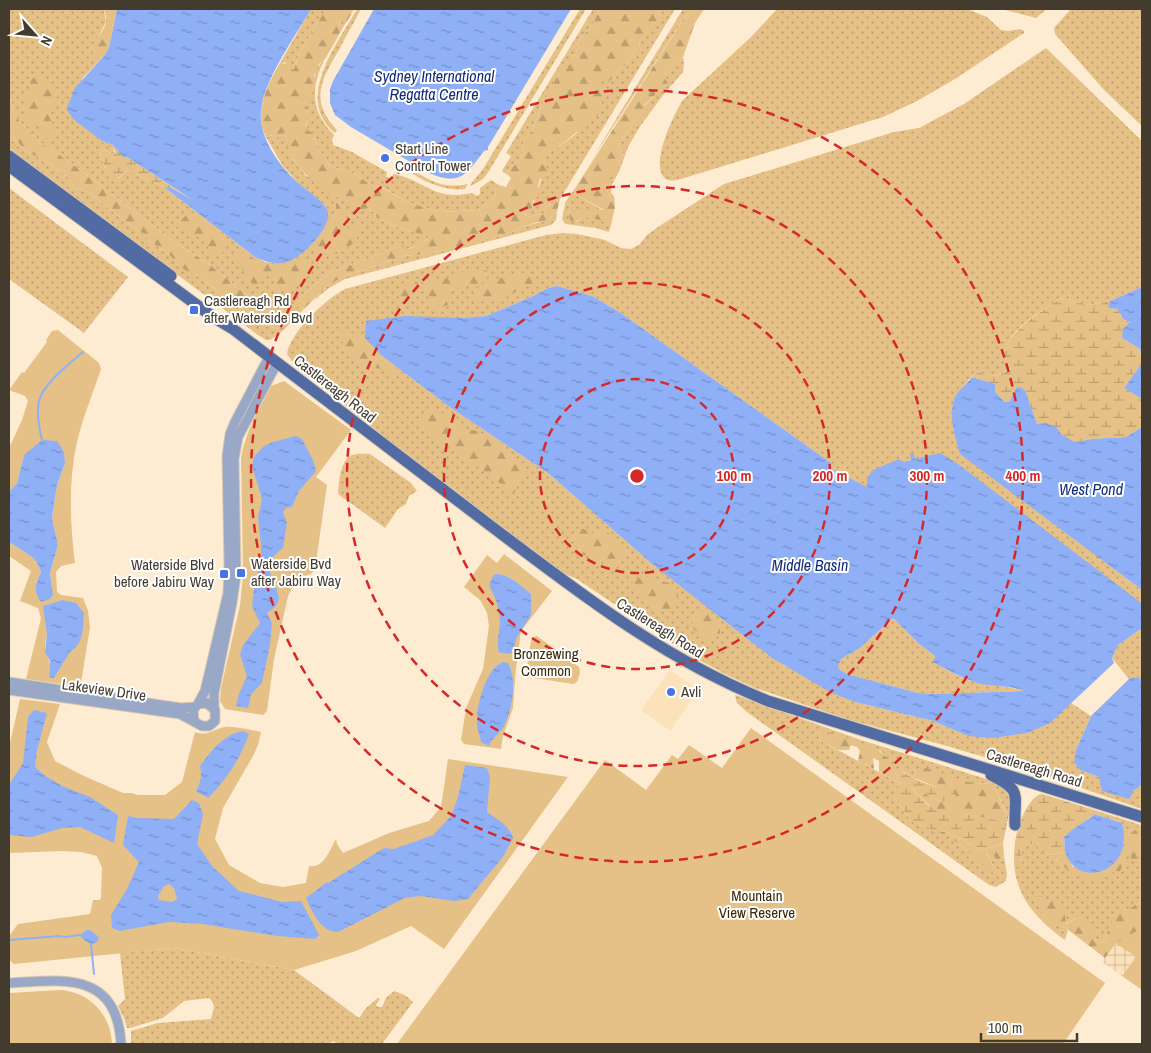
<svg xmlns="http://www.w3.org/2000/svg" width="1151" height="1053" viewBox="0 0 1151 1053" font-family="'Archivo Narrow',sans-serif">
<defs>
<pattern id="industrial-grid" width="8" height="8" patternUnits="userSpaceOnUse" patternTransform="scale(1.25)"><rect width="8" height="8" fill="#fce2bb"/><path d="M0 4h8M4 0v8" fill="none" stroke="#d9c3a1"/></pattern>
<pattern id="grass-dots" width="8" height="8" patternUnits="userSpaceOnUse" patternTransform="scale(1.25)"><rect width="8" height="8" fill="#e6c187"/><path d="M2 2h.1M6 6h.1" fill="none" stroke="#bc9e6f" stroke-width="1.8" stroke-linecap="round"/></pattern>
<pattern id="forest-firs" width="22" height="20" patternUnits="userSpaceOnUse" patternTransform="scale(1.25)"><rect width="22" height="20" fill="#e6c187"/><path d="M5 1l3.5 6h-7zM16 11l3.5 6h-7z" fill="#bc9e6f"/></pattern>
<pattern id="wetland-marsh" width="20" height="14" patternUnits="userSpaceOnUse" patternTransform="scale(1.25)"><rect width="20" height="14" fill="#e6c187"/><path d="M1 5h8M5 5V1M11 12h8M15 12V8" fill="none" stroke="#bc9e6f"/></pattern>
<pattern id="water-ripples" width="26" height="14" patternUnits="userSpaceOnUse" patternTransform="scale(1.25)"><rect width="26" height="14" fill="#8fb0f7"/><path d="M2 4q2-2 4 0t4 0M15 11q2-2 4 0t4 0" fill="none" stroke="#7690c8"/></pattern>
</defs>
<rect width="100%" height="100%" fill="#fdecd2"/>
<path fill="#fce2bb" d="M 670,670 L 699,690 L 670,731 L 641,710 Z"/>
<path fill="url(#industrial-grid)" d="M 1116,943 L 1136,957 L 1122,976 L 1102,962 Z"/>
<path fill="url(#grass-dots)" d="M 9,9 L 104,9 L 106,22 L 92,48 L 97,58 L 104,56 L 82,79 L 102,141 L 113,149 L 114,154 L 103,150 L 100,153 L 105,169 L 118,179 L 127,170 L 164,187 L 255,257 L 265,262 L 275,263 L 323,204 L 300,185 L 283,166 L 266,137 L 284,132 L 294,160 L 306,176 L 374,212 L 375,216 C 392,227 413,233 432,235 L 417,246 L 407,249 L 403,245 L 331,272 L 304,294 L 294,307 L 300,307 L 304,309 L 290,323 L 292,308 L 277,315 L 264,309 L 209,264 L 169,238 L 74,165 L 40,142 L 20,122 L 13,111 L 11,101 L 9,99 Z
M 311,9 L 326,9 L 304,45 L 292,71 L 285,62 L 280,63 Z
M 352,9 L 354,9 C 331,50 291,93 334,135 L 332,140 L 333,145 L 352,152 L 387,172 L 386,177 L 390,178 L 394,174 C 428,182 433,201 472,193 L 477,196 L 480,194 L 480,188 L 491,180 L 499,185 L 496,189 L 495,197 L 478,210 L 439,212 L 407,202 L 382,187 L 372,186 L 356,174 L 329,166 L 323,154 L 318,151 L 316,141 L 307,130 L 305,104 C 310,101 315,86 315,80 C 316,77 314,75 315,72 C 318,65 322,63 326,57 C 331,48 337,39 341,30 L 338,26 L 341,18 L 344,23 L 351,15 Z
M 357,9 L 361,9 C 354,22 346,36 339,50 C 321,80 309,101 337,130 L 335,133 C 293,99 338,43 357,9 Z
M 580,9 L 586,9 L 489,171 L 483,179 L 471,186 L 470,185 L 483,169 Z
M 593,9 L 600,9 L 592,25 L 578,42 L 576,54 L 565,70 L 559,73 L 554,82 L 552,92 L 546,94 C 544,101 540,107 538,114 C 534,125 534,131 524,139 C 523,145 523,152 521,157 C 517,164 510,166 507,174 L 509,176 L 502,171 L 511,156 L 506,153 Z
M 663,9 L 675,9 L 560,199 L 546,207 L 544,213 L 528,217 L 524,212 L 532,208 L 546,165 L 543,158 L 550,143 L 553,143 L 553,150 L 555,150 L 577,133 L 602,79 L 627,64 C 630,55 633,56 638,48 C 641,44 638,45 640,41 C 648,28 657,25 663,9 Z
M 683,9 L 690,9 L 592,159 Z
M 777,9 L 967,9 L 987,17 L 1001,30 L 1009,31 L 1020,29 L 1024,31 L 1024,33 L 955,79 L 917,101 L 883,117 L 681,179 C 677,180 670,182 666,179 C 648,168 674,113 683,100 L 751,37 Z
M 1001,9 L 1047,9 L 1036,18 Z
M 1071,9 L 1142,9 L 1142,126 L 1104,90 L 1055,34 L 1054,28 Z
M 1046,48 L 1142,141 L 1142,287 L 1110,301 L 1089,305 L 1061,298 C 1045,309 1009,329 1006,349 C 1005,355 1009,363 1011,368 L 995,376 L 976,372 L 956,394 L 1128,580 L 1142,590 L 1142,604 L 914,459 L 911,453 L 911,460 L 903,462 L 868,488 L 829,468 L 831,463 L 621,313 L 592,296 L 557,286 L 548,288 L 533,296 L 486,316 L 463,318 L 382,356 L 451,408 L 548,473 L 652,564 L 785,666 L 855,702 L 933,721 L 968,736 L 1067,706 L 1071,703 L 1091,716 L 1076,750 L 1080,770 L 1134,790 L 1142,785 L 1142,809 L 1041,774 L 947,746 L 850,720 L 755,688 L 727,675 L 690,655 L 577,579 L 565,574 L 429,473 L 352,411 L 297,368 L 287,354 C 291,331 325,300 345,289 L 546,235 L 562,233 L 577,234 L 605,240 L 621,248 L 631,249 L 640,244 L 647,235 L 658,227 L 724,184 L 894,132 L 919,128 L 964,104 Z
M 683,57 L 684,63 L 683,72 L 663,95 L 639,128 L 628,147 L 619,172 L 612,184 L 611,193 L 614,196 L 615,207 L 605,186 L 610,178 L 618,173 L 618,164 L 624,155 L 618,146 L 636,119 L 651,107 L 644,106 L 667,83 L 663,78 L 671,67 Z
M 9,136 L 19,143 L 24,150 L 45,161 L 67,176 L 75,188 C 92,191 101,202 114,213 C 124,221 135,228 146,235 L 149,241 L 166,252 L 179,264 L 196,274 L 222,295 L 226,301 L 239,307 L 262,325 L 284,330 L 270,340 L 266,340 L 258,335 L 9,149 Z
M 409,169 C 434,181 439,189 468,184 L 465,189 C 449,192 417,181 409,169 Z
M 9,188 L 128,277 L 84,333 L 9,279 Z
M 574,190 L 578,196 L 604,211 L 578,211 L 566,201 Z
M 565,204 L 568,204 L 570,208 L 569,216 L 576,222 L 584,217 L 591,217 L 595,219 L 604,219 L 611,225 L 609,232 L 596,228 L 565,224 L 562,219 Z
M 557,211 L 556,220 L 551,225 L 345,279 L 329,288 L 313,301 L 328,285 L 345,276 L 403,256 L 427,254 L 486,240 L 516,231 L 522,227 L 548,220 Z
M 370,454 L 411,483 L 417,491 L 409,496 L 406,504 L 398,509 L 385,528 L 338,494 C 339,483 340,462 350,456 C 355,453 364,454 370,454 Z
M 893,618 L 918,643 L 935,656 L 934,662 C 947,670 964,681 980,683 C 995,686 1011,687 1026,691 L 934,694 L 918,693 L 847,674 L 836,668 L 841,659 L 860,648 Z
M 1142,628 L 1142,679 L 1134,677 L 1129,679 L 1112,658 L 1118,645 Z
M 735,695 L 861,740 L 983,778 C 1011,790 1014,793 1007,823 L 1006,813 L 993,782 C 974,788 937,774 916,769 L 914,778 L 902,771 L 897,776 L 882,752 L 860,743 L 820,731 L 819,740 L 901,784 L 894,797 L 911,821 L 948,835 L 1000,878 L 1000,874 L 994,867 L 986,852 L 993,852 L 1001,861 L 1004,856 L 1007,874 L 1006,881 L 996,887 L 989,885 L 747,712 L 737,703 Z
M 1088,808 L 1141,825 L 1124,839 L 1122,823 L 1095,814 Z
M 1018,827 L 1020,828 L 1017,839 L 1021,867 L 1022,851 L 1026,840 L 1052,855 L 1064,867 L 1113,872 L 1130,849 L 1139,857 L 1142,857 L 1142,901 L 1127,910 L 1116,915 L 1104,940 L 1099,943 C 1090,936 1086,925 1078,917 L 1065,924 L 1036,896 L 1043,915 L 1053,925 L 1063,926 L 1068,930 L 1065,940 C 1024,910 1005,880 1018,827 Z
M 174,948 L 294,970 L 359,1018 L 366,1008 L 378,998 L 380,999 L 376,1005 L 378,1007 L 382,1007 L 386,998 L 394,991 L 405,995 L 413,1002 L 382,1044 L 338,1044 L 333,1041 L 329,1044 L 131,1044 L 131,1031 L 158,1023 L 211,1019 C 213,1010 217,1005 209,998 L 184,1001 L 163,1018 L 130,1028 L 127,1028 L 124,1018 L 118,1006 L 125,999 L 120,953 Z"/>
<path fill="url(#forest-firs)" d="M 104,9 L 117,9 L 109,48 L 104,56 L 97,58 C 83,45 105,35 106,21 C 107,18 105,12 104,9 Z
M 326,9 L 352,9 L 351,15 L 345,24 L 341,19 L 338,26 L 342,29 L 325,59 L 319,64 L 314,75 L 316,80 L 311,96 L 308,102 L 305,104 L 310,111 L 309,118 L 306,121 L 307,130 L 313,133 L 313,138 L 316,141 L 318,151 L 323,154 L 329,166 L 356,174 L 372,186 L 381,187 L 407,202 L 439,212 L 478,210 L 495,197 L 496,189 L 499,185 L 506,187 L 511,178 L 507,174 C 510,166 517,164 521,157 C 523,152 523,145 524,139 C 535,130 534,125 538,114 C 540,107 544,101 546,94 L 552,91 L 554,82 L 559,73 L 565,69 L 576,54 L 578,42 L 592,25 L 600,9 L 663,9 C 657,25 649,28 640,41 C 638,45 641,44 638,48 C 633,56 630,55 627,64 L 616,71 L 616,75 L 608,82 L 602,80 L 600,85 L 605,88 L 600,113 L 555,150 L 553,150 L 553,143 L 550,143 L 549,152 L 543,158 L 546,165 L 548,175 L 540,179 L 538,186 L 540,194 L 533,201 L 532,208 L 524,213 L 528,217 L 544,213 L 546,207 L 560,199 L 557,211 L 548,220 L 538,222 L 522,227 L 516,231 L 487,240 L 427,254 L 403,256 L 345,276 L 328,285 L 304,309 L 300,307 L 293,308 L 290,323 L 284,330 L 262,325 L 239,307 L 226,301 L 222,295 L 196,274 L 190,273 L 182,268 L 179,264 L 166,252 L 149,241 L 146,235 C 135,228 124,221 114,213 C 101,202 92,191 75,188 L 67,176 L 45,161 L 24,150 L 19,143 L 9,136 L 9,99 L 11,101 L 13,111 L 20,122 L 40,142 L 74,165 L 169,238 L 209,264 L 264,309 L 278,315 L 293,307 L 304,294 L 331,272 L 403,245 L 408,249 L 417,246 L 431,236 C 412,232 392,227 375,216 L 374,212 L 367,208 L 364,211 C 339,198 311,186 295,161 C 290,153 287,141 284,132 L 277,138 L 272,135 L 266,137 C 253,113 268,83 280,63 L 290,64 L 293,70 L 304,45 Z
M 690,9 L 704,9 L 695,23 L 683,57 L 671,67 L 664,78 L 668,83 L 644,105 L 652,107 L 644,119 L 636,119 L 618,146 L 624,155 L 618,164 L 618,173 L 615,178 L 610,179 L 605,186 L 615,207 L 611,225 C 603,219 604,221 595,219 C 585,217 585,216 575,222 L 571,221 L 569,216 L 570,208 L 568,204 L 565,204 L 566,201 L 574,205 L 578,211 L 604,210 L 578,196 L 574,190 Z
M 41,76 L 46,86 L 55,87 L 57,98 C 48,110 48,120 57,132 L 52,140 L 43,137 L 40,124 L 29,125 L 23,108 L 30,88 L 30,79 Z
M 336,203 L 343,205 L 348,231 L 355,225 L 361,225 C 361,238 347,252 334,254 C 329,255 322,253 317,253 L 312,244 L 324,228 L 329,217 L 336,217 Z
M 191,212 L 207,222 L 221,234 L 226,247 L 221,256 L 212,256 C 202,227 191,242 175,224 Z
M 239,250 C 265,265 273,271 302,256 L 307,260 L 310,272 L 292,290 L 271,290 L 276,275 L 268,273 L 265,279 L 256,286 L 246,278 L 241,265 L 233,254 Z
M 472,268 L 488,271 L 487,280 L 478,285 L 467,285 L 448,291 L 449,304 L 436,311 L 429,300 L 429,291 L 421,288 L 423,280 L 450,278 Z
M 521,272 L 535,281 L 532,287 L 524,285 C 510,300 491,300 473,301 L 474,289 L 504,277 Z
M 412,279 L 418,283 L 417,290 L 401,300 L 399,285 Z
M 341,331 L 355,334 L 383,360 L 400,371 L 403,378 L 378,368 L 352,361 L 343,345 Z
M 430,409 L 446,414 L 463,429 L 478,431 L 501,445 L 504,453 L 525,465 L 526,477 L 517,486 L 514,494 L 487,473 L 462,457 L 456,449 L 437,441 L 420,424 Z
M 581,528 L 594,533 L 603,529 L 618,540 L 624,553 L 616,570 L 598,560 L 579,553 L 574,538 Z
M 643,576 L 669,583 L 678,592 L 676,606 L 664,612 C 649,607 650,599 635,594 L 632,582 Z
M 700,611 L 714,615 L 720,621 L 720,633 L 710,640 L 694,630 L 692,621 Z
M 820,730 C 833,734 874,745 883,754 C 891,761 895,774 901,784 L 879,772 L 879,761 L 873,758 L 874,769 L 858,761 L 860,751 L 857,747 L 851,745 L 849,750 L 838,750 L 819,740 Z
M 927,768 C 948,775 972,788 993,782 L 1006,814 L 1007,823 L 997,820 L 937,810 L 929,805 L 909,786 L 940,801 L 945,785 L 937,787 L 914,778 L 916,769 Z
M 1141,825 L 1142,825 L 1142,857 L 1139,857 L 1134,860 L 1131,858 L 1130,850 L 1120,871 L 1113,872 L 1109,878 C 1078,883 1073,876 1052,855 L 1065,852 L 1073,867 L 1122,850 L 1124,839 Z
M 936,831 L 947,832 L 982,850 L 1003,843 L 1004,856 L 1001,861 L 995,858 L 993,853 L 986,853 L 994,867 L 1001,874 L 1000,878 C 993,873 985,867 978,861 C 964,849 954,837 936,831 Z
M 1035,896 L 1041,896 L 1064,910 L 1066,924 L 1078,917 L 1095,932 L 1094,939 L 1099,943 L 1104,940 L 1118,909 L 1127,910 L 1142,901 L 1142,946 L 1127,951 L 1116,943 L 1105,958 L 1063,926 L 1053,926 L 1043,915 Z"/>
<path fill="url(#wetland-marsh)" d="M 102,141 L 113,145 L 123,157 L 127,157 L 198,204 L 169,187 L 164,187 L 127,170 L 114,182 L 108,177 L 100,153 L 103,150 L 114,154 L 115,151 L 113,149 Z
M 1061,298 L 1089,305 L 1110,301 L 1108,308 L 1118,309 L 1123,319 L 1130,322 L 1122,338 L 1140,349 L 1142,363 L 1124,388 L 1142,399 L 1142,427 L 1126,437 L 1092,439 L 1075,442 L 1037,424 L 1025,391 L 1016,388 L 1010,401 L 1005,402 L 995,392 L 994,384 L 972,377 L 976,372 L 995,376 L 1011,369 C 1009,366 1007,365 1006,362 C 994,339 1045,309 1061,298 Z
M 901,771 L 919,781 L 937,787 L 945,785 L 952,789 L 957,798 L 953,802 L 940,801 L 910,787 L 928,805 L 937,809 L 997,820 L 1007,823 L 1003,843 L 982,850 L 947,832 L 936,831 L 911,821 L 894,797 L 895,790 L 901,784 L 897,776 Z
M 1042,794 L 1088,808 L 1095,814 C 1085,822 1074,827 1064,837 L 1065,852 L 1052,855 L 1026,841 L 1022,851 L 1021,867 L 1016,867 L 1015,849 L 1020,828 L 1018,827 C 1022,817 1030,796 1042,794 Z"/>
<path fill="#e6c187" fill-rule="evenodd" d="M 58,330 L 99,363 L 101,369 C 93,393 83,417 77,442 C 68,482 70,523 75,563 L 61,566 L 56,572 L 57,592 L 61,595 L 83,598 L 88,611 L 90,627 L 81,683 L 76,686 L 26,679 L 41,618 L 38,608 L 20,601 L 31,571 L 9,556 L 9,542 C 22,551 37,556 41,572 L 36,582 L 53,595 L 50,573 L 58,545 L 52,518 L 57,485 L 65,464 L 24,455 L 17,483 L 9,492 L 9,448 L 22,420 L 28,401 L 25,396 L 9,390 L 22,372 L 24,373 L 47,342 L 46,340 L 52,331 ZM 47,634 L 74,650 L 70,651 L 54,678 L 49,678 C 49,673 51,666 49,660 C 45,647 44,649 47,634 Z
M 284,381 L 351,430 L 316,477 L 327,485 L 315,569 L 311,574 L 297,578 L 288,596 L 274,659 L 267,711 L 263,715 L 225,709 L 220,701 L 221,688 L 240,605 L 243,576 L 247,576 L 247,570 L 243,570 L 241,459 C 245,432 259,410 271,386 Z
M 504,554 L 552,591 L 521,631 L 516,668 L 513,708 L 503,736 L 501,749 L 464,744 L 461,740 L 466,708 L 483,669 L 489,626 L 487,613 L 484,607 L 480,600 L 464,587 L 487,555 L 497,563 Z
M 537,636 L 579,667 L 580,673 L 577,682 L 573,684 L 528,677 L 526,672 L 531,641 L 534,637 Z
M 20,699 L 60,704 L 47,742 L 55,761 L 84,776 L 123,793 L 131,793 L 138,795 L 165,795 L 182,782 L 195,732 C 207,737 213,729 225,727 C 236,726 250,730 261,732 L 258,745 L 253,756 L 223,808 L 215,839 L 229,865 L 260,883 L 283,887 L 306,883 L 309,866 C 324,869 330,849 336,839 L 337,844 L 343,853 L 389,833 L 429,821 L 441,807 L 448,759 L 568,777 L 444,949 L 411,926 L 356,951 L 294,970 L 174,948 L 14,964 L 9,960 L 9,936 L 18,924 L 90,914 L 93,900 L 100,900 L 101,897 L 102,868 L 97,856 L 81,852 L 61,851 L 9,853 L 9,747 Z
M 751,728 L 1105,983 L 1063,1044 L 397,1044 L 605,760 L 646,790 L 672,755 L 678,759 L 689,745 L 722,768 Z
M 1142,928 L 1142,990 L 1122,976 L 1136,957 L 1116,943 Z
M 60,990 C 90,992 111,1015 112,1044 L 9,1044 L 9,993 Z"/>
<path fill="url(#water-ripples)" fill-rule="evenodd" d="M 117,9 L 311,9 C 295,37 264,79 261,111 C 258,138 282,170 302,186 C 310,193 322,200 327,210 C 334,225 305,253 292,260 C 280,266 267,263 255,257 L 164,187 L 169,187 L 191,199 L 127,157 L 123,157 L 113,145 L 102,141 L 73,119 L 67,110 L 68,105 L 75,88 L 104,56 L 109,48 Z
M 374,9 L 571,9 L 488,147 L 488,150 L 484,151 C 467,173 461,187 429,173 L 351,127 L 335,115 L 330,103 L 330,89 L 333,81 Z
M 557,286 L 592,296 L 621,313 L 831,463 L 830,468 L 867,487 L 867,478 L 873,470 L 899,459 L 903,462 L 911,460 L 910,453 L 913,453 L 915,459 L 940,453 L 958,464 L 1140,602 L 1142,604 L 1142,628 L 1118,645 L 1112,658 L 1114,663 L 1050,723 L 1027,733 L 993,738 L 968,736 L 933,721 L 855,702 L 830,692 L 772,658 L 652,564 L 548,473 L 451,408 L 382,356 L 365,338 L 366,321 L 405,316 L 463,318 L 486,316 L 533,296 L 548,288 ZM 893,618 L 918,643 L 935,656 L 933,662 C 947,670 962,678 977,683 C 992,687 1009,685 1024,691 L 934,694 L 918,693 L 847,674 L 837,668 L 841,659 L 860,648 Z
M 1142,287 L 1142,358 L 1140,349 L 1122,338 L 1123,329 L 1130,322 L 1123,319 L 1118,309 L 1108,308 L 1110,301 Z
M 1142,363 L 1142,399 L 1124,388 Z
M 972,377 L 995,384 L 995,392 L 1005,402 L 1010,401 L 1016,388 L 1020,387 L 1025,390 L 1037,424 L 1046,423 L 1056,427 L 1062,435 L 1075,442 L 1092,439 L 1126,437 L 1142,427 L 1142,590 L 960,454 C 955,436 947,414 956,395 C 959,389 968,383 972,377 Z
M 296,436 L 302,439 L 313,460 L 316,471 L 299,491 L 292,507 L 286,508 L 283,512 L 287,523 L 283,548 C 246,574 301,593 267,613 L 272,623 L 270,645 L 262,683 L 251,694 L 248,708 L 236,706 L 239,694 L 247,676 L 240,655 L 243,645 L 260,623 L 252,606 L 255,581 L 261,562 L 261,545 L 258,517 L 262,499 L 252,466 L 254,457 L 264,446 L 273,442 Z
M 42,440 L 57,441 L 64,452 L 65,464 L 57,485 L 52,518 L 58,545 L 50,573 L 53,595 L 50,599 L 41,602 C 33,590 35,585 41,572 C 37,556 22,551 9,542 L 9,492 L 17,483 L 24,455 Z
M 495,574 C 508,573 521,586 531,594 L 531,615 L 517,637 L 512,653 L 507,654 L 499,652 C 496,643 499,633 500,624 C 500,609 496,598 489,586 L 492,578 Z
M 63,600 L 76,603 L 84,613 C 83,627 84,644 70,652 L 54,678 L 49,678 L 50,661 L 45,652 L 47,634 L 43,606 Z
M 503,662 L 508,663 C 518,680 512,711 503,728 C 499,734 491,739 489,746 L 481,742 C 480,735 477,730 477,723 C 476,706 486,668 503,662 Z
M 1134,677 L 1142,679 L 1142,785 L 1134,790 L 1129,799 L 1102,791 L 1099,777 L 1080,770 L 1074,762 L 1076,750 L 1091,716 L 1129,679 Z
M 34,710 L 47,713 L 37,750 L 35,767 L 44,775 L 62,786 L 90,797 L 118,815 L 114,843 L 80,827 L 62,828 L 32,837 L 9,835 L 9,785 L 23,763 L 28,717 Z
M 243,731 L 249,734 C 240,759 227,779 208,798 L 196,791 C 201,782 202,776 200,766 C 211,751 224,734 243,731 Z
M 465,765 L 487,768 L 490,777 L 487,812 C 497,819 510,826 513,838 L 503,857 L 468,899 L 454,901 L 421,896 L 405,898 L 338,932 C 321,932 312,912 306,898 L 327,882 L 328,883 L 384,848 L 394,849 L 433,835 L 451,816 L 458,797 Z
M 192,800 L 199,803 L 203,814 L 197,844 L 213,867 L 239,891 L 282,902 L 301,901 L 319,935 L 315,939 L 277,936 L 202,924 L 169,922 L 120,931 L 112,928 L 111,915 L 127,889 L 139,862 L 123,845 L 128,816 L 138,818 L 174,819 ZM 169,884 L 174,888 L 177,899 L 172,902 L 159,900 L 158,896 L 164,886 Z
M 1095,814 L 1122,823 C 1124,831 1125,841 1122,850 C 1113,877 1075,883 1065,852 C 1064,848 1065,841 1064,837 C 1074,827 1085,822 1095,814 Z
M 87,930 L 90,930 L 99,937 L 98,941 L 94,944 C 88,943 82,940 80,935 Z"/>
<g fill="none" stroke-linecap="round" stroke-linejoin="round">
<path stroke="#8fb0f7" stroke-width="2" d="M 42,440 C 39,428 36,414 39,401 C 43,384 69,364 83,352
M 9,940 L 59,936 L 65,937 L 80,935
M 91,944 L 94,974"/>
<g stroke="#d8c9b1" stroke-width="11">
<path id="minor" d="M 9,682 L 181,708 L 195,707
M 9,690 L 180,714 L 202,726 L 209,726 L 215,721 L 215,710 L 207,703 L 198,704 L 193,710 L 194,721
M 198,704 L 205,691 L 228,593 L 229,565 L 227,456 L 230,434 L 235,422 L 269,357
M 214,707 L 214,693 L 232,603 L 236,575 L 234,459 L 238,437 L 277,363
M 9,983 C 64,980 117,971 121,1044"/>
</g>
<g stroke="#d8c9b1" stroke-width="13">
<path id="major" d="M 9,156 L 171,276
M 9,166 L 213,317 L 233,329 C 319,395 405,461 491,526 C 581,594 662,658 768,701 L 1142,817
M 991,775 C 1023,791 1014,793 1015,825"/>
</g>
<use href="#minor" stroke="#99a8c7" stroke-width="9"/>
<use href="#major" stroke="#536ba3" stroke-width="11"/>
</g>
<g fill="none" stroke="#d62828" stroke-width="2.5" stroke-dasharray="9 6">
<circle cx="637" cy="476" r="97"/>
<circle cx="637" cy="476" r="193"/>
<circle cx="637" cy="476" r="290"/>
<circle cx="637" cy="476" r="386"/>
</g>
<g fill="#4673e5" stroke="#fff" stroke-width="2">
<circle cx="385" cy="158" r="5"/>
<rect x="189" y="305" width="10" height="10" rx="2.5"/>
<rect x="236" y="568" width="10" height="10" rx="2.5"/>
<rect x="219" y="569" width="10" height="10" rx="2.5"/>
<circle cx="671" cy="692" r="5"/>
</g>
<g text-anchor="middle" stroke-width="4" stroke-linejoin="round" paint-order="stroke">
<g font-size="15" fill="#443b2f" stroke="#fff" text-anchor="start">
<text x="395" y="154">Start Line<tspan x="395" dy="17">Control Tower</tspan></text>
<text x="204" y="306">Castlereagh Rd<tspan x="204" dy="17">after Waterside Bvd</tspan></text>
<text x="251" y="569">Waterside Bvd<tspan x="251" dy="17">after Jabiru Way</tspan></text>
<text x="214" y="570" text-anchor="end">Waterside Blvd<tspan x="214" dy="17">before Jabiru Way</tspan></text>
<text x="681" y="697">Avli</text>
</g>
<g font-size="15" fill="#443b2f" stroke="#fff">
<text transform="translate(335 389) rotate(38)" y="5">Castlereagh Road</text>
<text transform="translate(660 628) rotate(32)" y="5">Castlereagh Road</text>
<text transform="translate(104 690) rotate(8)" y="5">Lakeview Drive</text>
<text transform="translate(1034 768) rotate(17)" y="5">Castlereagh Road</text>
</g>
<g font-size="15" fill="#3b2805" stroke="#fff">
<text x="546" y="659">Bronzewing<tspan x="546" dy="17">Common</tspan></text>
<text x="757" y="901">Mountain<tspan x="757" dy="17">View Reserve</tspan></text>
</g>
<g font-size="16" font-style="italic" fill="#112b7b" stroke="#fff">
<text x="434" y="82">Sydney International<tspan x="434" dy="18">Regatta Centre</tspan></text>
<text x="1091" y="495">West Pond</text>
<text x="810" y="571">Middle Basin</text>
</g>
</g>
<circle cx="637" cy="476" r="8" fill="#d62828" stroke="#fff" stroke-width="2.5"/>
<g font-size="15" text-anchor="middle" font-weight="bold" fill="#d62828" stroke="#fff" stroke-width="4" stroke-linejoin="round" paint-order="stroke">
<text x="734" y="481">100 m</text>
<text x="830" y="481">200 m</text>
<text x="927" y="481">300 m</text>
<text x="1023" y="481">400 m</text>
</g>
<rect width="1151" height="1053" fill="none" stroke="#443b2f" stroke-width="20"/>
<g transform="translate(35 35) rotate(117)" stroke="#ffffff" stroke-width="4" paint-order="stroke">
<path d="M0-4L9 19L0 12L-9 19Z" fill="#443b2f"/>
<text y="-8" font-size="14" font-weight="bold" text-anchor="middle" fill="#443b2f">N</text>
</g>
<path d="M981 1033v8h96v-8" fill="none" stroke="#443b2f" stroke-width="2.5"/>
<text x="988" y="1033" font-size="15" fill="#443b2f" stroke="#ffffff" stroke-width="4" paint-order="stroke">100 m</text>
</svg>
